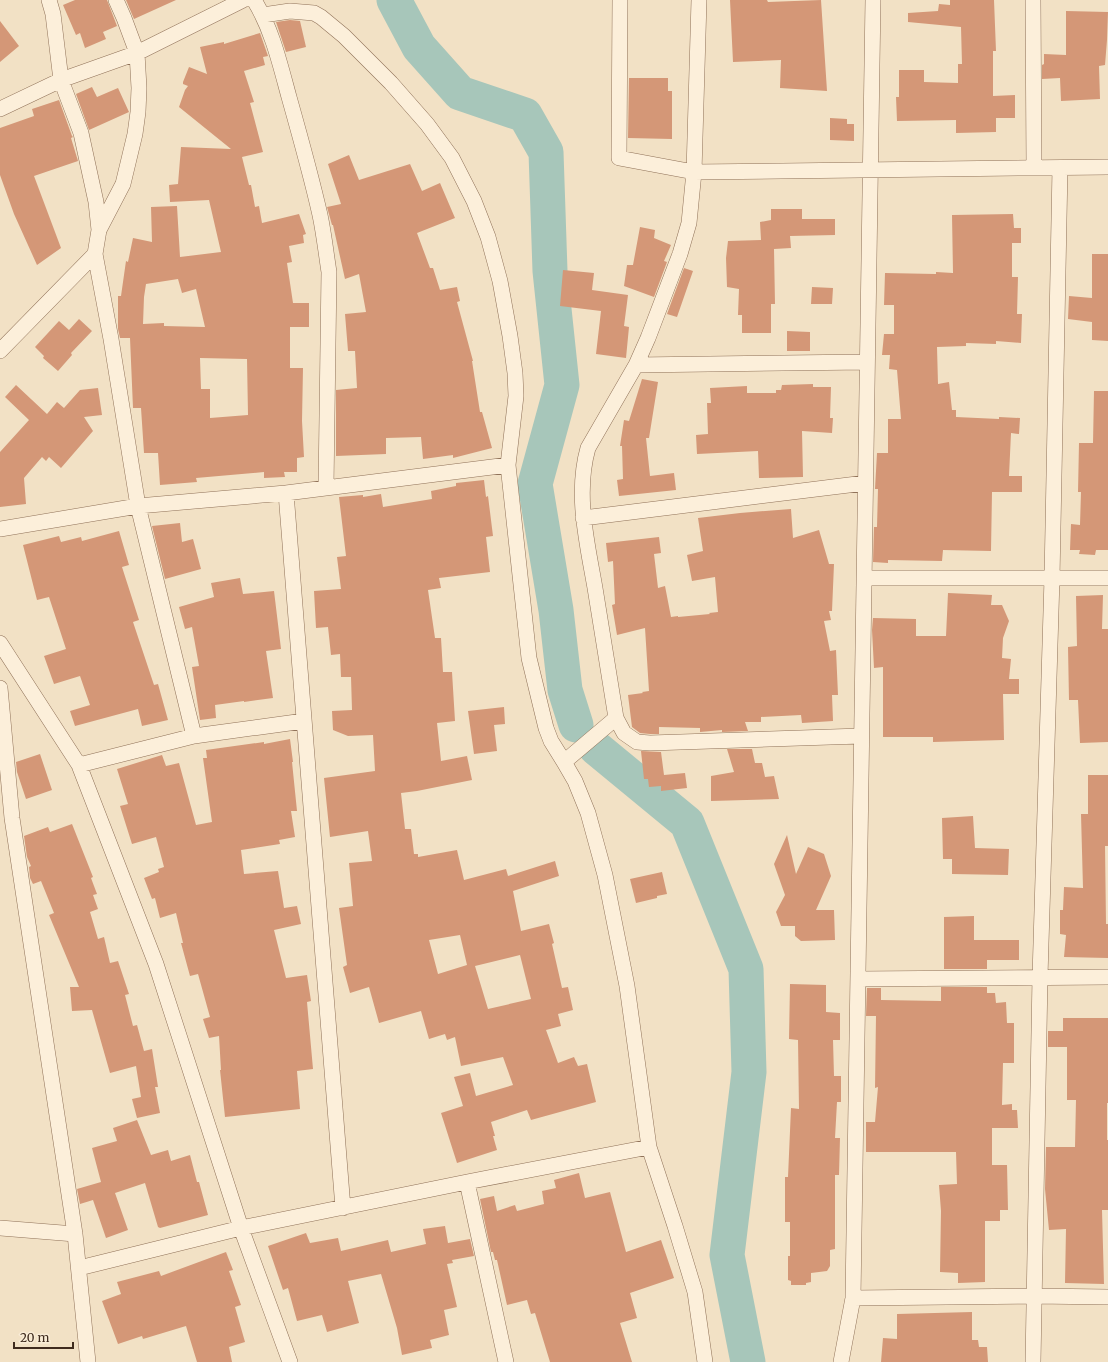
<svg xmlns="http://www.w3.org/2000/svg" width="1108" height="1362" viewBox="0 0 1108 1362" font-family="Merriweather,serif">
<rect width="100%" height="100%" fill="#f2e1c5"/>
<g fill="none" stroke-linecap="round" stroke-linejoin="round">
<path stroke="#a7c6ba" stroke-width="35" d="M 394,0 L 419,47 L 460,93 L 525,115 L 546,152 L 550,271 L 562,385 L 535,484 L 556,610 L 565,690 L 576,725
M 596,748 L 687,823 L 746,969 L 749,1072 L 727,1255 L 748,1362"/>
</g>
<path fill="#d49777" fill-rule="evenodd" d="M 75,0 L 107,0 L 117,26 L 103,32 L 106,39 L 85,48 L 80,33 L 76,35 L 63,5 Z
M 126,0 L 176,0 L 134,19 Z
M 730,0 L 767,0 L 768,2 L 821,0 L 827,91 L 780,88 L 781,60 L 733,62 Z
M 950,0 L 994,0 L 996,51 L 993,51 L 993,96 L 1015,95 L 1015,118 L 996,118 L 996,132 L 956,133 L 956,120 L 897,121 L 896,97 L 899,97 L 899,70 L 924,70 L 924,82 L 958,83 L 958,64 L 962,64 L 961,27 L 908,22 L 908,13 L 938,11 L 939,4 L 950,5 Z
M 1066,11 L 1108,12 L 1107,40 L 1105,65 L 1099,66 L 1100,99 L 1061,101 L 1060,78 L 1042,79 L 1042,65 L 1044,64 L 1044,54 L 1066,55 Z
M 290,20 L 300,21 L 306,47 L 286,52 L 276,22 Z
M 0,21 L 19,46 L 0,62 Z
M 260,33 L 268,56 L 263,57 L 265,65 L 244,71 L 254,102 L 250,103 L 263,152 L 242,157 L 249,185 L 251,185 L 255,207 L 259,206 L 262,223 L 299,214 L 306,234 L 303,235 L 304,243 L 289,246 L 292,262 L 287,263 L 293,303 L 309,303 L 309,327 L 290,327 L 290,368 L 303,368 L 302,421 L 304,457 L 297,458 L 297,472 L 284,472 L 285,477 L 264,478 L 264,472 L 196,478 L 197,482 L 160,485 L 158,453 L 144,453 L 141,408 L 133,408 L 130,338 L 120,338 L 118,329 L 118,296 L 121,296 L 126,261 L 128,262 L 133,238 L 152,242 L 151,207 L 177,206 L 180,257 L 221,252 L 209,200 L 170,202 L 169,185 L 178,184 L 181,147 L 231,149 L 179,107 L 185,90 L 188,86 L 183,84 L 183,82 L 189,67 L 207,74 L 200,47 L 224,42 L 224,44 ZM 178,279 L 182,293 L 196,289 L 205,327 L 164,326 L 164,323 L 143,324 L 144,297 L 146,284 ZM 200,358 L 247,359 L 248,415 L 210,418 L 210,389 L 201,389 Z
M 629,78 L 668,78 L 668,91 L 672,91 L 672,139 L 628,138 Z
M 92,87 L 97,97 L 118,88 L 129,112 L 89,130 L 76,94 Z
M 59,100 L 72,136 L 73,137 L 71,138 L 78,161 L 34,176 L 61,248 L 37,265 L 14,214 L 0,175 L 0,128 L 34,116 L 32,109 Z
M 830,118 L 847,119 L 847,124 L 854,124 L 854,141 L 830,140 Z
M 349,155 L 359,180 L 410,164 L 422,191 L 440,183 L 455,218 L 417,233 L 430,268 L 433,268 L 440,290 L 457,287 L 460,301 L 457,302 L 473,361 L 472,361 L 480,412 L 482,412 L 492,448 L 453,458 L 453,455 L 423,459 L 421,437 L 386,438 L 386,454 L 336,456 L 336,390 L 357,388 L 355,351 L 348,351 L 345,314 L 366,312 L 359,274 L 345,279 L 333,225 L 332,225 L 327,207 L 341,204 L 328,164 Z
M 771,209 L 802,209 L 802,219 L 835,219 L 835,235 L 790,236 L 791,248 L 774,249 L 775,304 L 771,304 L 771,333 L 742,333 L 742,315 L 738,315 L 739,289 L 727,287 L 726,258 L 728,241 L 761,240 L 760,222 L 771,220 Z
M 1013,214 L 1014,228 L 1021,228 L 1021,243 L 1012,243 L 1012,277 L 1018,277 L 1017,314 L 1022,314 L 1021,343 L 996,341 L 996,344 L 966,343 L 966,346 L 937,347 L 938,384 L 949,382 L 952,410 L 956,410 L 956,417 L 999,419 L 999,417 L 1020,418 L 1019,434 L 1011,433 L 1009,476 L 1022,476 L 1022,492 L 992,492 L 991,551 L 943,550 L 942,561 L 888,560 L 888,563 L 873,562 L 874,527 L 877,527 L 878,489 L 875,489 L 877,453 L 888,453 L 888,419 L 901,419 L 897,370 L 889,369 L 890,355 L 882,355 L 884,334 L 894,334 L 894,305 L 884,305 L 885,273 L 936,274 L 936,272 L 953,273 L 952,215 Z
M 640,227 L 655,230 L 654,238 L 671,245 L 664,261 L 667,262 L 654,297 L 624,286 L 627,265 L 633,265 Z
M 1092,254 L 1108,254 L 1108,341 L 1092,340 L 1092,322 L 1068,319 L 1069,296 L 1092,298 Z
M 684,268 L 693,271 L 677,317 L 667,314 Z
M 563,270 L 594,273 L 592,290 L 628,295 L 624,326 L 629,327 L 626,358 L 596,354 L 601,311 L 560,306 Z
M 812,287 L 833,288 L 832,304 L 811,304 Z
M 79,319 L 92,331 L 71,353 L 72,355 L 58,371 L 43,358 L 44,356 L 35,347 L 59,321 L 69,330 Z
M 787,331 L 810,332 L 810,351 L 787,351 Z
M 642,379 L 658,382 L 649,438 L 646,438 L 650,476 L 674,473 L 676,490 L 619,496 L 617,480 L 623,479 L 622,446 L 620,446 L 624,420 L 629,421 Z
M 813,384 L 813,387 L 831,387 L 830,418 L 833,418 L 832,433 L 802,431 L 803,477 L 759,478 L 758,451 L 697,454 L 696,435 L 708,434 L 707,403 L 711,403 L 710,388 L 747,386 L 747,393 L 776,393 L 776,390 L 781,390 L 782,385 Z
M 16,385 L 47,414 L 57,402 L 64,408 L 80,390 L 98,388 L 102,415 L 84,417 L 93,431 L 61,468 L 49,457 L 46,461 L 42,457 L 24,478 L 26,504 L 0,507 L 0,452 L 29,420 L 5,397 Z
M 1094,391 L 1108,391 L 1108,550 L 1096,550 L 1095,555 L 1079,554 L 1080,550 L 1070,550 L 1071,524 L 1080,525 L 1081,492 L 1078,492 L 1079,443 L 1093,443 Z
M 484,480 L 486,497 L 488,496 L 493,536 L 486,537 L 490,572 L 439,578 L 441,588 L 428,590 L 435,638 L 441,638 L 443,672 L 452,672 L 455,721 L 437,723 L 441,761 L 467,756 L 472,780 L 417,791 L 401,793 L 405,829 L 411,829 L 414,854 L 418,854 L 418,857 L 457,850 L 464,880 L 506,869 L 508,876 L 555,861 L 559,876 L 513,891 L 521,931 L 549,924 L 554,943 L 552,944 L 562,988 L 568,987 L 573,1010 L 558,1014 L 561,1026 L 546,1030 L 558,1063 L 574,1057 L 578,1066 L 587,1064 L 596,1102 L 531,1120 L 527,1110 L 491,1122 L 495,1136 L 493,1136 L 497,1150 L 457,1163 L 441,1113 L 463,1106 L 454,1077 L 470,1073 L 476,1096 L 513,1085 L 503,1057 L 461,1066 L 455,1037 L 447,1040 L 445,1034 L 429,1039 L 421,1011 L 379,1023 L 369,987 L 350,993 L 343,967 L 347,965 L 339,908 L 353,906 L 349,863 L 372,861 L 368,831 L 330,837 L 324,778 L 375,771 L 373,735 L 348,736 L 333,730 L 332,711 L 352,710 L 351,677 L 341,677 L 340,654 L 331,655 L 328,627 L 316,628 L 314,591 L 341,589 L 337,557 L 346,556 L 339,497 L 363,495 L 363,497 L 381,494 L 383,507 L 432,499 L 431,491 L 456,486 L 456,483 ZM 460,935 L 467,965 L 438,974 L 429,940 ZM 520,955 L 531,999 L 488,1009 L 475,966 Z
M 791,509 L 793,538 L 819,530 L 829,564 L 834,564 L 832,611 L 829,611 L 831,620 L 824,621 L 830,651 L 836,650 L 838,695 L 832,695 L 833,721 L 802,723 L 801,715 L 761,717 L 761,722 L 745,722 L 748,731 L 722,732 L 722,730 L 700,732 L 700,728 L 659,727 L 659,734 L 650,734 L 640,733 L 632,727 L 628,695 L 643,693 L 642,692 L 649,691 L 645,628 L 617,635 L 612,605 L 615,604 L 613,561 L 608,562 L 606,543 L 659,537 L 661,553 L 654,554 L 658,588 L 665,586 L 671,617 L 678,616 L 678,617 L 710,614 L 709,613 L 718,612 L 715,577 L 692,581 L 687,555 L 703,551 L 698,518 L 740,513 Z
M 180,523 L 182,542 L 193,539 L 201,569 L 165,579 L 152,526 Z
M 119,531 L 129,565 L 122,567 L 139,620 L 133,622 L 154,685 L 158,684 L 168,720 L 142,726 L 138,709 L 75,726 L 70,711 L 90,705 L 80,676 L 54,684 L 44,656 L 66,649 L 49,597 L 37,600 L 23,545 L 59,536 L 61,542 L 81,537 L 82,541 Z
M 240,578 L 243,594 L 274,591 L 281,649 L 266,651 L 273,698 L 244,702 L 244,701 L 215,705 L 216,718 L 200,720 L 192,667 L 199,666 L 192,627 L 185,629 L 179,607 L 214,597 L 211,583 Z
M 948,593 L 992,595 L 991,605 L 1002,605 L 1009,621 L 1003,638 L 1002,658 L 1011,659 L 1009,679 L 1019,679 L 1019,694 L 1003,694 L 1004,740 L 933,742 L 933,737 L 883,737 L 883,667 L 874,668 L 872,630 L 873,618 L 916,619 L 916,636 L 946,636 Z
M 1103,595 L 1102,629 L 1108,629 L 1108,742 L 1080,743 L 1078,700 L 1069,700 L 1068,647 L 1077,646 L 1076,596 Z
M 504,707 L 505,724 L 494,725 L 497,751 L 474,754 L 468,711 Z
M 290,739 L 293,762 L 292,762 L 297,811 L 291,811 L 295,837 L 279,840 L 280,844 L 241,850 L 244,874 L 278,871 L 284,908 L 297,906 L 301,924 L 274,930 L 286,978 L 307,975 L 311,1001 L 307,1002 L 313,1069 L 297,1071 L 300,1109 L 225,1117 L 220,1070 L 221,1070 L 219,1036 L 209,1038 L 203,1019 L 210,1017 L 198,974 L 190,976 L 181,943 L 183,943 L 176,913 L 160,918 L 155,898 L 152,899 L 144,878 L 159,872 L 158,869 L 164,867 L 156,837 L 132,844 L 120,806 L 128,804 L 117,769 L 162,755 L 166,766 L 179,763 L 196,825 L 212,822 L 203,758 L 207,758 L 206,750 L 264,742 L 264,744 Z
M 727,749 L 752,749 L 755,763 L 762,763 L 765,777 L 774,776 L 779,799 L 711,801 L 711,776 L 734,772 Z
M 641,751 L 661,752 L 664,775 L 685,773 L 687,788 L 661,791 L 661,786 L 649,787 L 648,779 L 644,779 Z
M 40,754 L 52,790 L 26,799 L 17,772 L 16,762 Z
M 1088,775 L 1108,775 L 1108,846 L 1105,846 L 1106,924 L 1108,924 L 1108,958 L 1064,957 L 1066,935 L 1060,934 L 1060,910 L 1063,910 L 1064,887 L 1083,888 L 1081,814 L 1088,814 Z
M 973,816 L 975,848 L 1009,849 L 1008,875 L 952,874 L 952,859 L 943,859 L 942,818 Z
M 72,824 L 93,877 L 91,878 L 97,894 L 93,895 L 98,909 L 90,912 L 98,939 L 104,937 L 110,963 L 118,961 L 129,994 L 125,995 L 133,1026 L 137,1025 L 144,1051 L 152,1049 L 158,1087 L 155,1087 L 160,1113 L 137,1118 L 132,1099 L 141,1097 L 136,1066 L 110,1073 L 92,1010 L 72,1011 L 70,987 L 79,987 L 49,915 L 54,913 L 41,881 L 33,884 L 30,878 L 29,867 L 31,866 L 27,857 L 24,836 L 48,827 L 50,832 Z
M 787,835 L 796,874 L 808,847 L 824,854 L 831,876 L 816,910 L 834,910 L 835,940 L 801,941 L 795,936 L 795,926 L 781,926 L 776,912 L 785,895 L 774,864 Z
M 662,872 L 667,894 L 657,896 L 657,898 L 636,903 L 630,879 Z
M 974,916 L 974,940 L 1019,940 L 1019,960 L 987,960 L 987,969 L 944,969 L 944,917 Z
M 790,984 L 826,985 L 826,1012 L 840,1013 L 840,1040 L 833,1040 L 834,1076 L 841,1076 L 841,1102 L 837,1102 L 835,1138 L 840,1138 L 839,1175 L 835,1175 L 835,1249 L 830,1250 L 830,1266 L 827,1271 L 811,1273 L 811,1282 L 806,1283 L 806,1285 L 791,1285 L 791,1281 L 788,1280 L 788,1256 L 790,1256 L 790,1222 L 785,1222 L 785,1177 L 788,1177 L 791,1108 L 799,1109 L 798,1040 L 789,1039 Z
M 941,987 L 987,987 L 987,993 L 995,993 L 996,1003 L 1006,1002 L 1007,1023 L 1014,1023 L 1014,1063 L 1003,1063 L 1002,1105 L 1012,1104 L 1012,1110 L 1017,1110 L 1018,1128 L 992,1128 L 992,1165 L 1007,1165 L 1008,1210 L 1000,1210 L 1000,1221 L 985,1221 L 985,1282 L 958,1283 L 958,1273 L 940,1272 L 941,1211 L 939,1185 L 957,1184 L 956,1152 L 866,1152 L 866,1122 L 875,1122 L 878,1087 L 875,1088 L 876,1016 L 866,1016 L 867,988 L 881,988 L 881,1000 L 941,1001 Z
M 1063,1018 L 1108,1018 L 1108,1103 L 1107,1103 L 1107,1140 L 1108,1140 L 1108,1210 L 1102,1210 L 1104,1284 L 1065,1283 L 1066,1229 L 1049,1230 L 1045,1189 L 1046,1147 L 1075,1147 L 1076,1100 L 1067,1100 L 1067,1047 L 1048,1047 L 1048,1031 L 1063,1031 Z
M 137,1120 L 151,1155 L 168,1150 L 171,1161 L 190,1155 L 197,1182 L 199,1182 L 208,1215 L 160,1228 L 158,1227 L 145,1183 L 115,1193 L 128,1230 L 106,1238 L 93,1200 L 80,1204 L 77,1189 L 101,1182 L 92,1148 L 117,1141 L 113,1128 Z
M 579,1173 L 585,1198 L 610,1192 L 626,1252 L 661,1240 L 674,1278 L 630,1293 L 637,1318 L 620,1323 L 632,1362 L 550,1362 L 535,1313 L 531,1314 L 527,1300 L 507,1305 L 497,1260 L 495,1260 L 493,1252 L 491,1252 L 480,1199 L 494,1196 L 497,1211 L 515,1205 L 517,1211 L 544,1204 L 542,1191 L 556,1188 L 554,1180 Z
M 445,1226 L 448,1243 L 470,1239 L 474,1256 L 452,1260 L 453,1263 L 447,1264 L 457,1307 L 444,1310 L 449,1335 L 430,1340 L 432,1348 L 402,1355 L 397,1328 L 381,1274 L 348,1281 L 359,1323 L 327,1332 L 322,1315 L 297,1321 L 288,1288 L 283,1290 L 268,1246 L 306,1233 L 310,1243 L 338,1238 L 341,1251 L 388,1240 L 391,1252 L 426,1244 L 423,1229 Z
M 226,1252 L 233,1270 L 229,1271 L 241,1305 L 235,1307 L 245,1342 L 229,1347 L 232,1362 L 197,1362 L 186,1326 L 143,1339 L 142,1336 L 118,1344 L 102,1301 L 121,1294 L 117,1282 L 159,1271 L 161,1276 Z
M 972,1312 L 972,1340 L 978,1340 L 979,1347 L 987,1347 L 988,1362 L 881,1362 L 883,1338 L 897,1339 L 897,1314 Z"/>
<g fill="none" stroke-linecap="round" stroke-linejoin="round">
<g stroke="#907259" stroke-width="16">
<path id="street" d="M 49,0 L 53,14 L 61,80 L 81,133 L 96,202 L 99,230
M 254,0 C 272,29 280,64 289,97 C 300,136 311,175 320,215 C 324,234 326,253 329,272 L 326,487
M 620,0 L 619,158 L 694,172 L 1108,167
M 699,0 L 694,172 L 689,223 L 680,254 L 648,338 L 636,365 L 588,448 C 575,494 587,542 595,588 C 602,631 609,674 616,718 L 624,733 L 637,742 L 650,743 L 861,736
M 1033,0 L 1034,168
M 263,15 L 290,11 L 314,13 L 321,17 L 344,36 L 391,83 L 427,124 L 452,158 L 474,201 L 488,237 L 500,281 L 510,336 L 515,373 L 516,396 L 508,465 L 529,658 L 546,728 L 551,741 L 564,762
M 0,109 L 61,80 L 137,53 L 243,0
M 95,254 L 111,339 L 138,506 L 194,736
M 0,351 L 95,254 L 99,230 L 123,184 L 135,134 L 138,112 L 139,88 L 137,53 L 124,18 L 116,0
M 636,365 L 867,362
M 286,493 L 343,1208
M 583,518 L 865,483
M 0,529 L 138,506 L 286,493 L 508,465
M 864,578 L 1108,578
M 0,643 L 79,765 L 156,964 L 241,1228 L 290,1362
M 0,688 L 12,818 L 75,1234 L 88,1362
M 616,718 L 564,762 L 575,781 L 588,813 L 605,875 L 627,986 L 649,1147 L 675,1226 L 695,1292 L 705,1362
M 79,765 L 194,736 L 304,721
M 858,979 L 1108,977
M 467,1182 L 506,1362
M 0,1228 L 75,1234
M 79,1268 L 241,1228 L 467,1182 L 649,1147
M 853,1298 L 1034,1296 L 1108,1297
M 841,1362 L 853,1298 L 873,0
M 1033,1362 L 1040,977 L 1052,578 L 1060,168"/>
</g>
<use href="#street" stroke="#fcefda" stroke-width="15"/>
</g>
<path d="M14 1342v6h59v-6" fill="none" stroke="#3f2b1e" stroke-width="2"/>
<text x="20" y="1342" font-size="12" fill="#3f2b1e" stroke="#f9ecd6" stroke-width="3" paint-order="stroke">20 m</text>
</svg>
